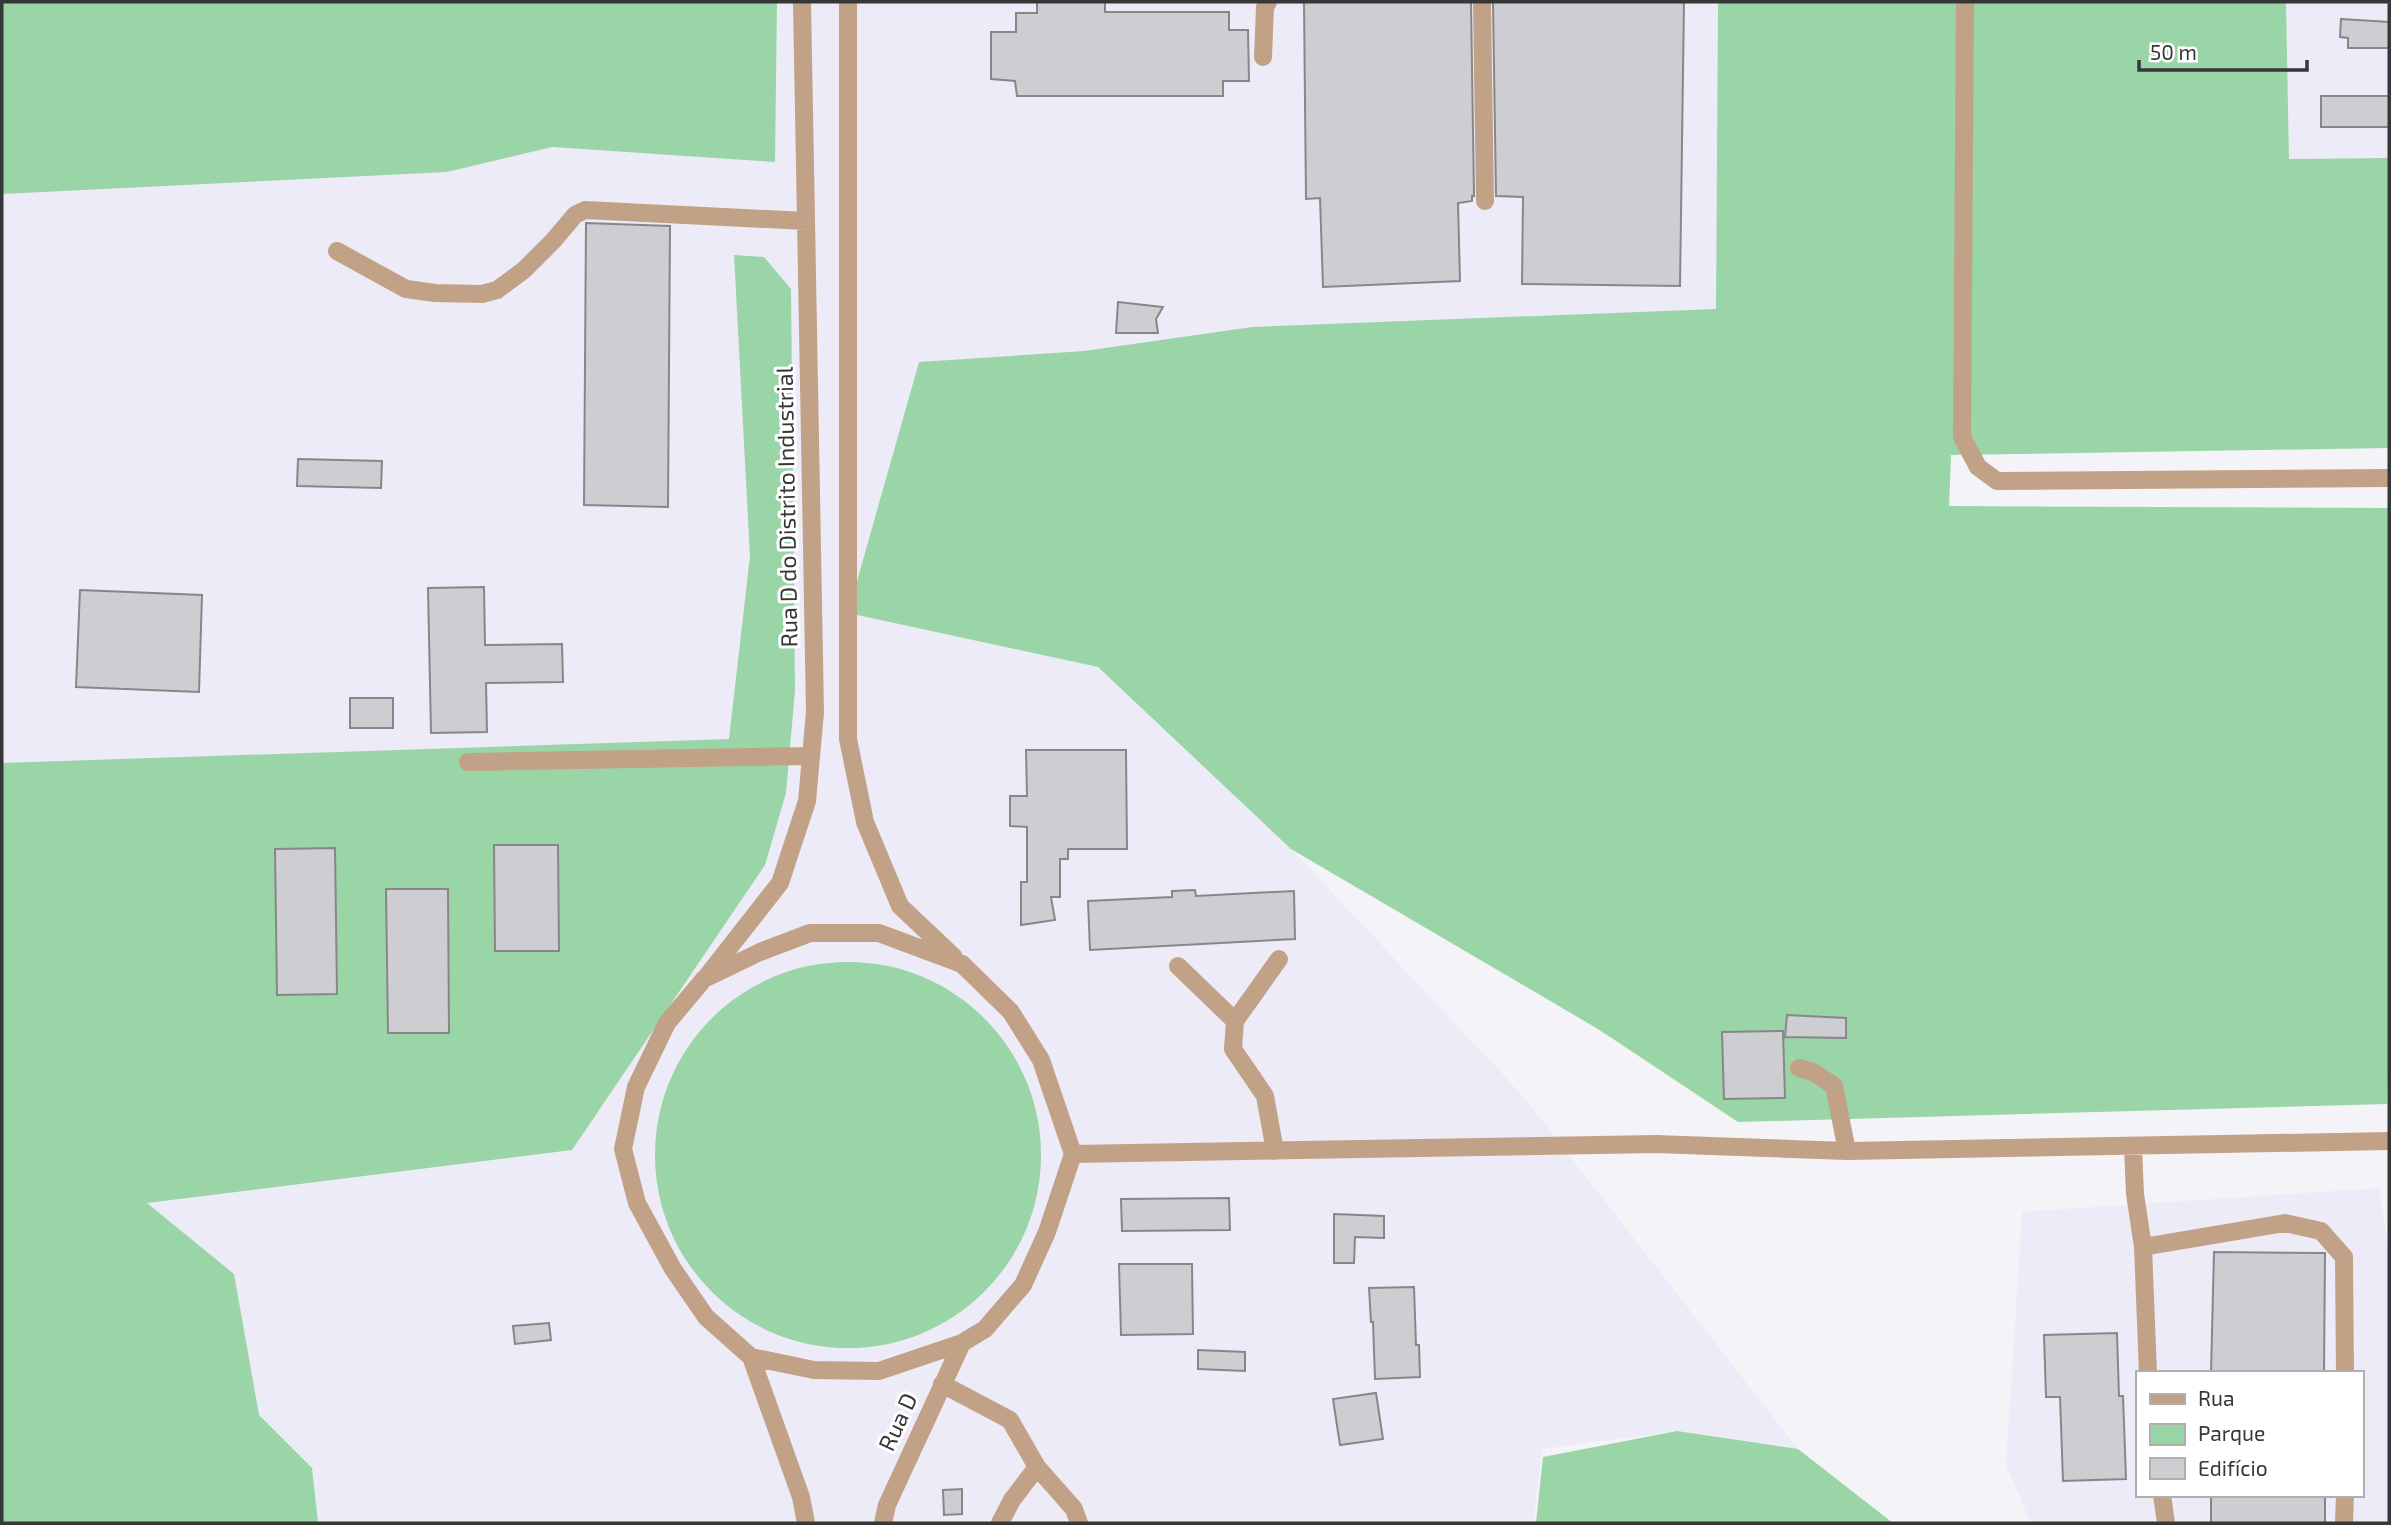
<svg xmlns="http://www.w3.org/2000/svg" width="2391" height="1525" viewBox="0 0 2391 1525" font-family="'Exo 2',sans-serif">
<rect width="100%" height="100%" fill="#f4f4f8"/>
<path fill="#edebf7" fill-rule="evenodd" d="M 2,2 L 1718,2 L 1716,309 L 919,362 L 849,613 L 1098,667 L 1165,714 L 1523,1096 L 1798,1449 L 1677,1431 L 1542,1449 L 1533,1523 L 156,1523 L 2,1286 Z
M 2286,2 L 2389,2 L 2389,158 L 2289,159 Z
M 2379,1188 L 2389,1254 L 2389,1523 L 2031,1523 L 2006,1465 L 2022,1212 ZM 2137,1373 L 2361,1373 L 2361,1495 L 2137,1495 Z"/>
<path fill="#9ad5a8" d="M 2,2 L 777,2 L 775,162 L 552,147 L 447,172 L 2,194 Z
M 1718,2 L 2286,2 L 2289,159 L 2389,158 L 2389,448 L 1951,455 L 1949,506 L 2389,508 L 2389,1040 L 2387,1104 L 1738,1122 L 1598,1029 L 1291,849 L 1098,667 L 848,613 L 919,362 L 1084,351 L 1252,327 L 1716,309 Z
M 734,255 L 764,257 L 791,289 L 795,690 L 786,793 L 765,865 L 572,1150 L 147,1203 L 234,1274 L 259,1415 L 312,1468 L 318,1523 L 2,1523 L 2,763 L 729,739 L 750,556 Z
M655 1155a193 193 0 1 1 386 0a193 193 0 1 1-386 0Z
M 1677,1431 L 1798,1449 L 1893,1523 L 1536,1523 L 1543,1457 Z"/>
<path fill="#cecdd1" stroke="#87878a" stroke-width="2" d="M 1037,2 L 1105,2 L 1105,12 L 1229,12 L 1229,30 L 1248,30 L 1249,81 L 1223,81 L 1223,96 L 1017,96 L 1015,81 L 991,79 L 991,32 L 1016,32 L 1016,13 L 1037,13 Z
M 1304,2 L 1471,2 L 1474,196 L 1472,196 L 1472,201 L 1458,203 L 1460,281 L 1323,287 L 1320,198 L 1306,199 Z
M 1493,2 L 1684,2 L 1680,286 L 1522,284 L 1523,197 L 1496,196 Z
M 2341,19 L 2389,22 L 2389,48 L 2348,48 L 2348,38 L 2340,37 Z
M 2321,96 L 2389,96 L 2389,127 L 2321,127 Z
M 586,223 L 670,226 L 668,507 L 584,505 Z
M 1118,302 L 1163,307 L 1156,319 L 1158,333 L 1116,333 Z
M 298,459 L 382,461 L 381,488 L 297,486 Z
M 484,587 L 485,645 L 562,644 L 563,682 L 486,683 L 487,732 L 431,733 L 428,588 Z
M 80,590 L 202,595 L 199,692 L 76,687 Z
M 350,698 L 393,698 L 393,728 L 350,728 Z
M 1026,750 L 1126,750 L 1127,849 L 1068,849 L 1068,859 L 1060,859 L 1060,897 L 1051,897 L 1055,920 L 1021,925 L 1021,882 L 1027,882 L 1027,827 L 1010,826 L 1010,796 L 1027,796 Z
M 494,845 L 558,845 L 559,951 L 495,951 Z
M 335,848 L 337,994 L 277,995 L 275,849 Z
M 386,889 L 448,889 L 449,1033 L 388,1033 Z
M 1195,890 L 1196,896 L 1294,891 L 1295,939 L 1090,950 L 1088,901 L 1172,897 L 1172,891 Z
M 1787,1015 L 1846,1018 L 1846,1038 L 1785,1037 Z
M 1783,1031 L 1785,1098 L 1724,1099 L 1722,1032 Z
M 1229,1198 L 1230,1230 L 1122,1231 L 1121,1199 Z
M 1334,1214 L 1384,1216 L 1384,1238 L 1355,1237 L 1354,1263 L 1334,1263 Z
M 2214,1252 L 2325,1253 L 2324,1373 L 2211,1373 Z
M 1119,1264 L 1192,1264 L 1193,1334 L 1121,1335 Z
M 1414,1287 L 1416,1345 L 1419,1345 L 1420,1377 L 1375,1379 L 1373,1322 L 1371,1322 L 1369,1288 Z
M 549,1323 L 551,1340 L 515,1344 L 513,1326 Z
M 2117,1333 L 2119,1396 L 2123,1396 L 2126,1479 L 2063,1481 L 2060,1397 L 2046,1397 L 2044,1335 Z
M 1198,1350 L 1245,1352 L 1245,1371 L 1198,1369 Z
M 1376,1393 L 1383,1439 L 1340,1445 L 1333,1399 Z
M 962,1489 L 962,1514 L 944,1515 L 943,1490 Z
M 2211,1495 L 2325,1495 L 2325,1523 L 2211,1523 Z"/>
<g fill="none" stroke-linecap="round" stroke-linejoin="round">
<path stroke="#c1a286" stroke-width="18" d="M 848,2 L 848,739 L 865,822 L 900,906 L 954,957
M 1482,2 L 1485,201
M 1965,2 L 1962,437 L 1978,467 L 1997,481 L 2389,478
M 1263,57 L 1265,7 L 1268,2
M 337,251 L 406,289 L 435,293 L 482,294 L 497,290 L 524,270 L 553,241 L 575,215 L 585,210 L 806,221
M 468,762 L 811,756
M 810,933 L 879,933 L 962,964 L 1011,1012 L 1041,1060 L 1073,1154 L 1047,1232 L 1023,1285 L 985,1329 L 962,1343 L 879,1371 L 814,1370 L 751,1357 L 706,1317 L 673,1269 L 637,1203 L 623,1149 L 636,1087 L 667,1023 L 704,979 L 760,952 Z
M 1178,966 L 1235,1021
M 707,976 L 780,883 L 807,801 L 815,712 L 802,2
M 1799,1068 L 1813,1072 L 1834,1086 L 1847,1151
M 2133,1147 L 2135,1194 L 2143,1247 L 2148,1373
M 1275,1151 L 1265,1096 L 1233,1049 L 1235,1021 L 1279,959
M 1073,1154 L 1656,1144 L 1847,1151 L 2389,1141
M 2143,1247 L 2285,1223 L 2321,1231 L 2344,1257 L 2345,1373
M 751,1357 L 801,1497 L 806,1523
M 942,1384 L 1010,1420 L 1037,1467 L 1012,1500 L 1000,1523
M 1037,1467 L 1074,1509 L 1079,1523
M 2162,1495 L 2166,1523
M 883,1523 L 887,1505 L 962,1343
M 2344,1523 L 2345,1495"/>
</g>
<g text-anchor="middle" stroke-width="6" stroke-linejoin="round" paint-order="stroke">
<g font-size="23" fill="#373738" stroke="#fff">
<text transform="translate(787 507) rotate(-91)" y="8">Rua D do Distrito Industrial</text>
<text transform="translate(898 1422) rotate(-65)" y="8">Rua D</text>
</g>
</g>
<rect width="2391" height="1525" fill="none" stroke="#373738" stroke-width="7"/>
<rect x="2136" y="1371" width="228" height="126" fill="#ffffff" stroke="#afafaf" stroke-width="2"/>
<rect x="2150" y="1394" width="35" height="10" fill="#c1a286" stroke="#afafaf" stroke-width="2"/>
<text x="2198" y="1406" font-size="21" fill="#373738">Rua</text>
<rect x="2150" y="1424" width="35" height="21" fill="#9ad5a8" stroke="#afafaf" stroke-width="2"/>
<text x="2198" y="1441" font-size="21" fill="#373738">Parque</text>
<rect x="2150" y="1458" width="35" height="21" fill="#cecdd1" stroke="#afafaf" stroke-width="2"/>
<text x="2198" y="1476" font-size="21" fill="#373738">Edifício</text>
<path d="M2139 60v10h168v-10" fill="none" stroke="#373738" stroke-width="3.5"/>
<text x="2150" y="60" font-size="21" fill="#373738" stroke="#ffffff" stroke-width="5" paint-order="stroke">50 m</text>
</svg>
